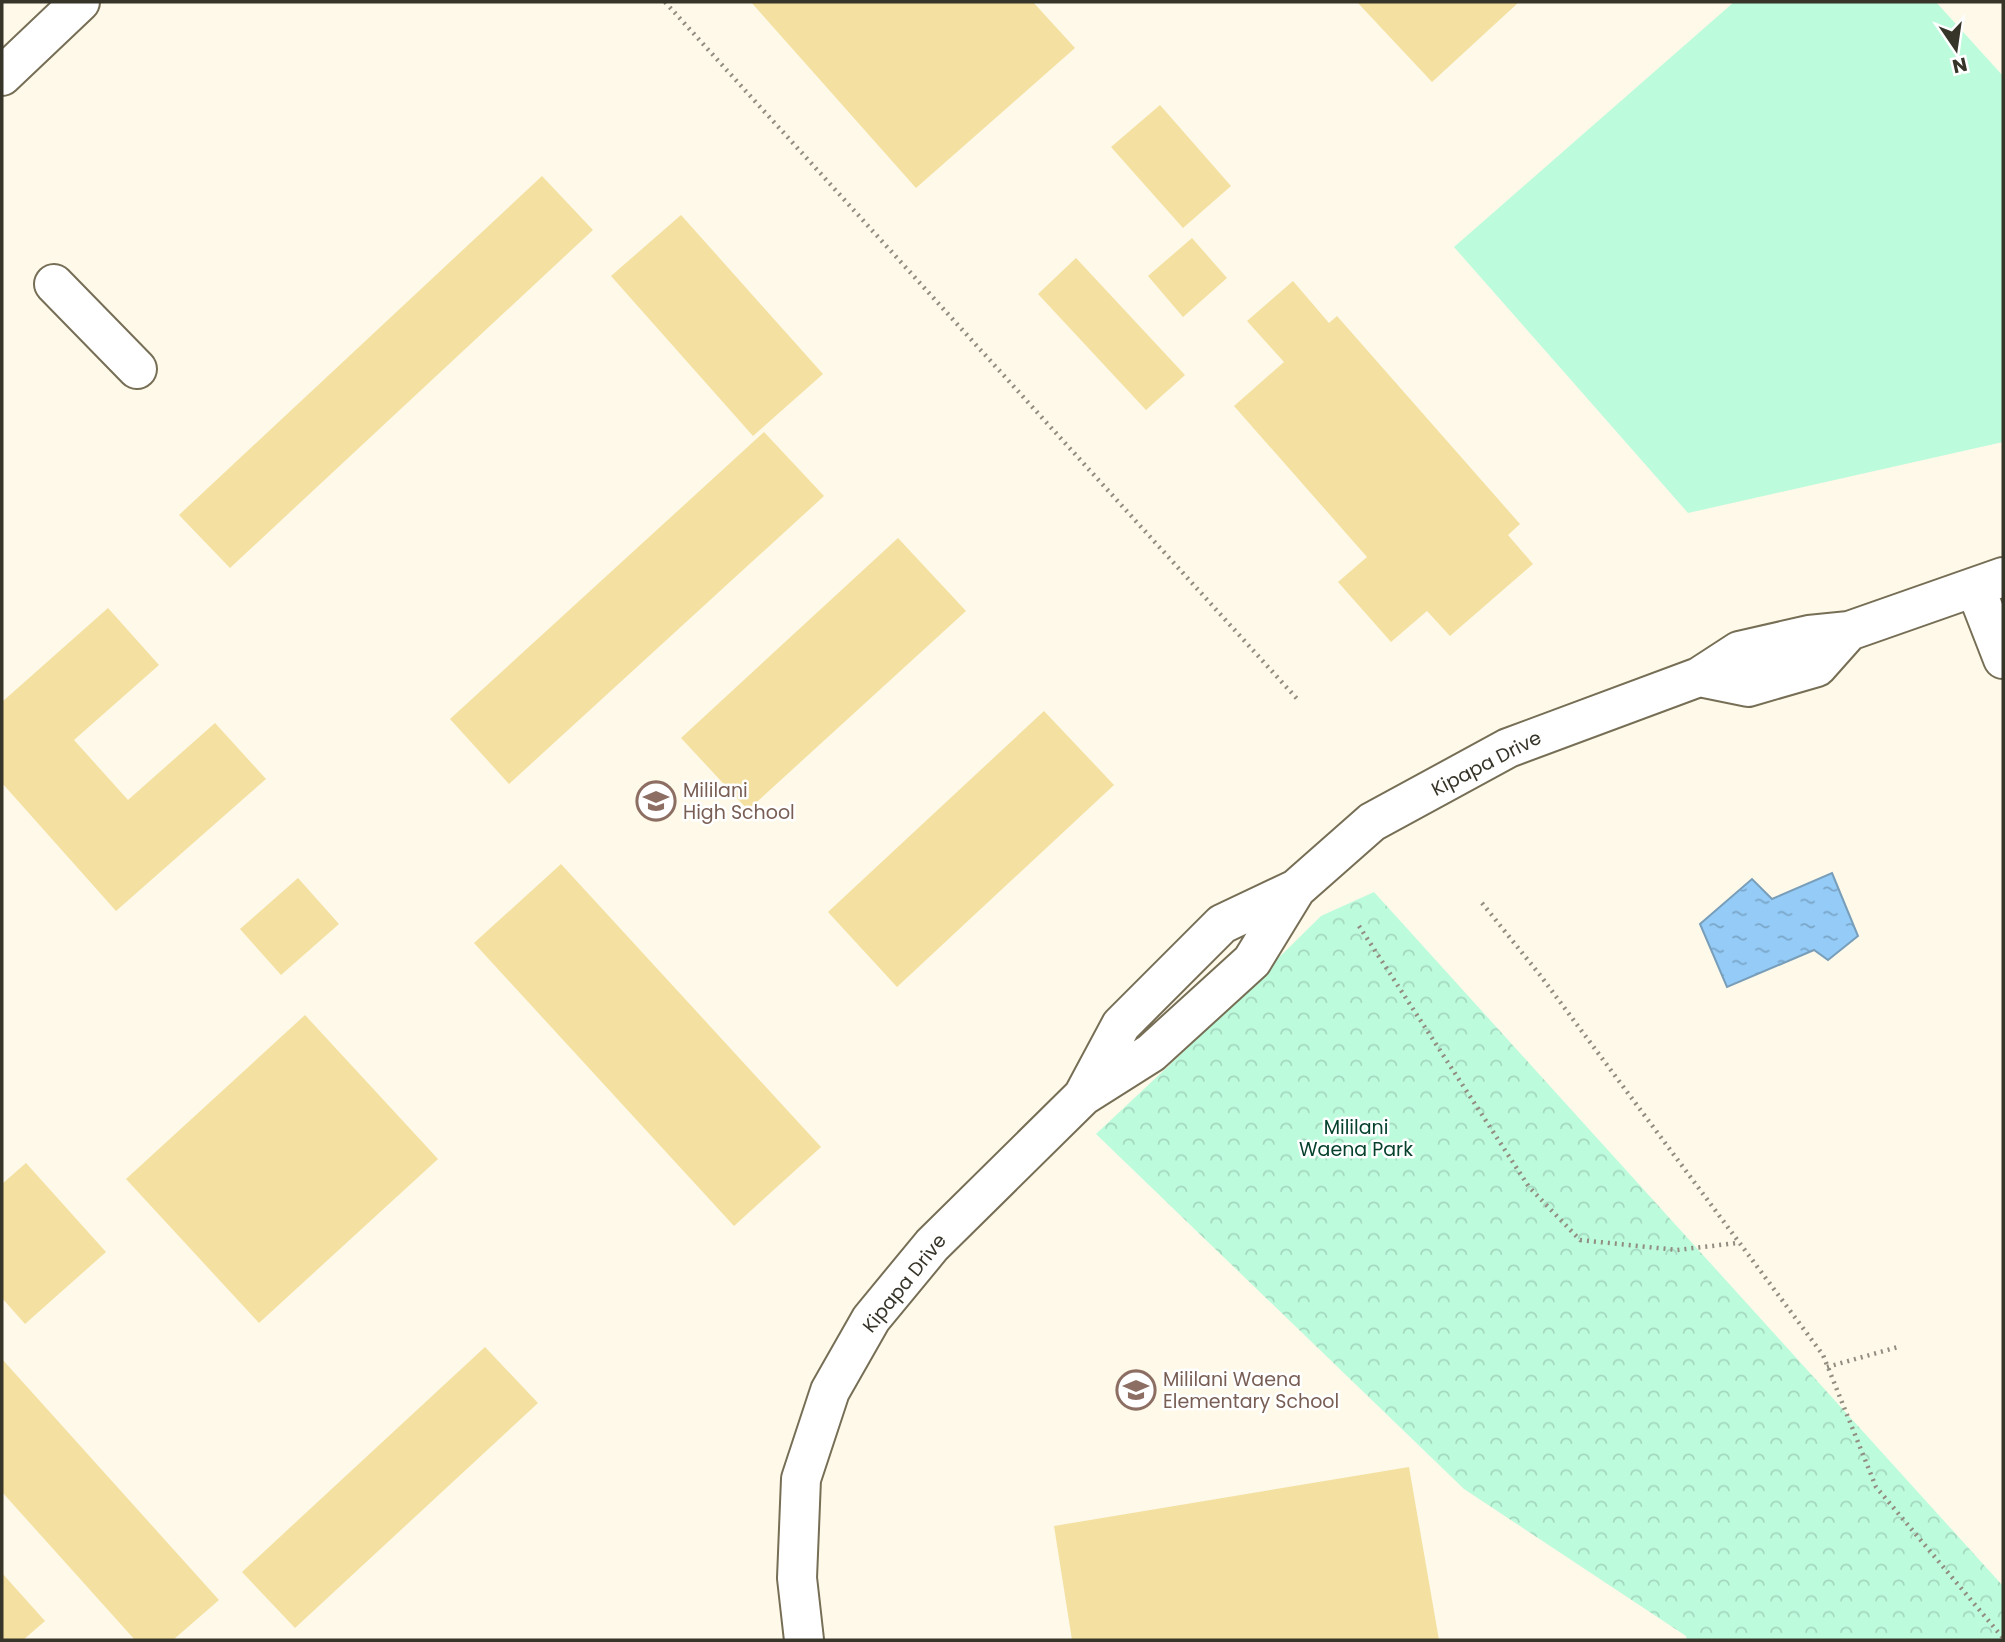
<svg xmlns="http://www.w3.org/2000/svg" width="2005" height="1642" viewBox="0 0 2005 1642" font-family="Poppins,sans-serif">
<defs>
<pattern id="park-crowns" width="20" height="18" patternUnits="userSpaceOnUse" patternTransform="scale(1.75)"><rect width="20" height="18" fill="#bdfbdd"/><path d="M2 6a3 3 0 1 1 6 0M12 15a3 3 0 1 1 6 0" fill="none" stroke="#a3d8be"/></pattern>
<pattern id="water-ripples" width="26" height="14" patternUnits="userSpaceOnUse" patternTransform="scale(1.75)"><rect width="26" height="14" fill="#94cbf7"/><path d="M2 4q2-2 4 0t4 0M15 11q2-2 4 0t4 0" fill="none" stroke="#7aa6c8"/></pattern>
</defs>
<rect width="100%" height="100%" fill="#fef9e9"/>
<path fill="url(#park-crowns)" d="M 1374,892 L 2003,1586 L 2003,1640 L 1687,1640 L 1686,1636 L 1464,1489 L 1096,1134 L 1177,1058 L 1321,916 Z"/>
<path fill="#bdfbdd" d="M 1734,2 L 1936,2 L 2003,76 L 2003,442 L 1688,513 L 1454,247 Z"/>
<path fill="url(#water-ripples)" stroke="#789eb9" stroke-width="2" d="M 1832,873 L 1858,936 L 1828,960 L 1814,950 L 1727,987 L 1700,924 L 1752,879 L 1772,899 Z"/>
<path fill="#f4e1a1" d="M 751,2 L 1033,2 L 1075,48 L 916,188 Z
M 1357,2 L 1519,2 L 1432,82 Z
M 1160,105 L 1231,186 L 1183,228 L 1111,147 Z
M 542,176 L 593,230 L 230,568 L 179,515 Z
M 681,215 L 823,374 L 753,436 L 611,276 Z
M 1192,238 L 1227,278 L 1183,317 L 1148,276 Z
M 1076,258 L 1185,375 L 1146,410 L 1038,294 Z
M 1293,281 L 1329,323 L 1337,316 L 1520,524 L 1508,535 L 1533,564 L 1450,636 L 1427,611 L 1391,642 L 1338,582 L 1367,557 L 1234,406 L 1284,362 L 1247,321 Z
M 764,432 L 824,496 L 509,784 L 450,719 Z
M 898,538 L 966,611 L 748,810 L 681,738 Z
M 108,608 L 159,665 L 74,740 L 128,800 L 215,723 L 266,779 L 116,911 L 2,783 L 2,702 Z
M 1044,711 L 1114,785 L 897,987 L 828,912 Z
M 561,864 L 821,1147 L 734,1226 L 474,943 Z
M 298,878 L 339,924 L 281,975 L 240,929 Z
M 305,1015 L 438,1159 L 259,1323 L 126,1179 Z
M 26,1163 L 106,1252 L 25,1324 L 2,1298 L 2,1184 Z
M 485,1347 L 538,1403 L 295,1628 L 242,1572 Z
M 2,1359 L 219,1600 L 173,1640 L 135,1640 L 2,1492 Z
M 1409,1467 L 1439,1640 L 1072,1640 L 1054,1526 Z
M 2,1573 L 45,1621 L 23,1640 L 2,1640 Z"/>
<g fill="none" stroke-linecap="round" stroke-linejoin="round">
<g stroke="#766e55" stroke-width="42">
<path id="minor" d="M 54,284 L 137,369
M 1975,587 L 2003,659
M 1699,677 L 1748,687 L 1817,667 L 1849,631
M 1083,1096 L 1121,1025 L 1222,924 L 1296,889 L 1372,822 L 1508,748 L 1699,677 L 1739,651 L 1809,635 L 1849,631 L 2003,577
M 804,1640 L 797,1578 L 801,1479 L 830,1391 L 871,1319 L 932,1245 L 1083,1096 L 1151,1053 L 1252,961 L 1296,889"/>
</g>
<g stroke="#766e55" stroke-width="42">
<path id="major" d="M 2,76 L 80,2"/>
</g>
<path stroke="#918d80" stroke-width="4.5" stroke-dasharray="2 5" stroke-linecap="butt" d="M 665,2 L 1299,701
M 1482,903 L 1540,975 L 1823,1355 L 1876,1487 L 2003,1638
M 1359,926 L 1529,1187 L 1580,1240 L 1677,1250 L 1737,1243
M 1827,1367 L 1898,1347"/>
<use href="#minor" stroke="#fff" stroke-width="38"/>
<use href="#major" stroke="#fff" stroke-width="38"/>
</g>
<defs>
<g id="school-ring" transform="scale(2.0125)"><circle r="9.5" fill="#fff" stroke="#8d6e63" stroke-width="1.5"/><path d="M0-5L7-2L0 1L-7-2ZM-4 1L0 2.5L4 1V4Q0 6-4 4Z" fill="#8d6e63"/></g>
</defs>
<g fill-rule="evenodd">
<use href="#school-ring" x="656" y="801"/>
<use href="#school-ring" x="1136" y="1390"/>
</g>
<g text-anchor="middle" stroke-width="5" stroke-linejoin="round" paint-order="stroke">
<g font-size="19" fill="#373429" stroke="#fff">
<text transform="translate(1486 763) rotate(-27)" y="7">Kipapa Drive</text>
<text transform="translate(904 1283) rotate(-51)" y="7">Kipapa Drive</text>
</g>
<g font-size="19" fill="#785e54" stroke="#fff" text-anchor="start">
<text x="683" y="797">Mililani<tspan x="683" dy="22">High School</tspan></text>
<text x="1163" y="1386">Mililani Waena<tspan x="1163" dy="22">Elementary School</tspan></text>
</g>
<g font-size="19" fill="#05412c" stroke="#fff">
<text x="1356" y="1134">Mililani<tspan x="1356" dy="22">Waena Park</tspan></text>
</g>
</g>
<rect width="2005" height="1642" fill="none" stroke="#373429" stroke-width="7"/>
<g transform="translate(1956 49) rotate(167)" stroke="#ffffff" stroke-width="5" paint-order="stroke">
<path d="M0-5L12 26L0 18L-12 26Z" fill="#373429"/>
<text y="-10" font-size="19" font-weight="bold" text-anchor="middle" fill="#373429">N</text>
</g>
</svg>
